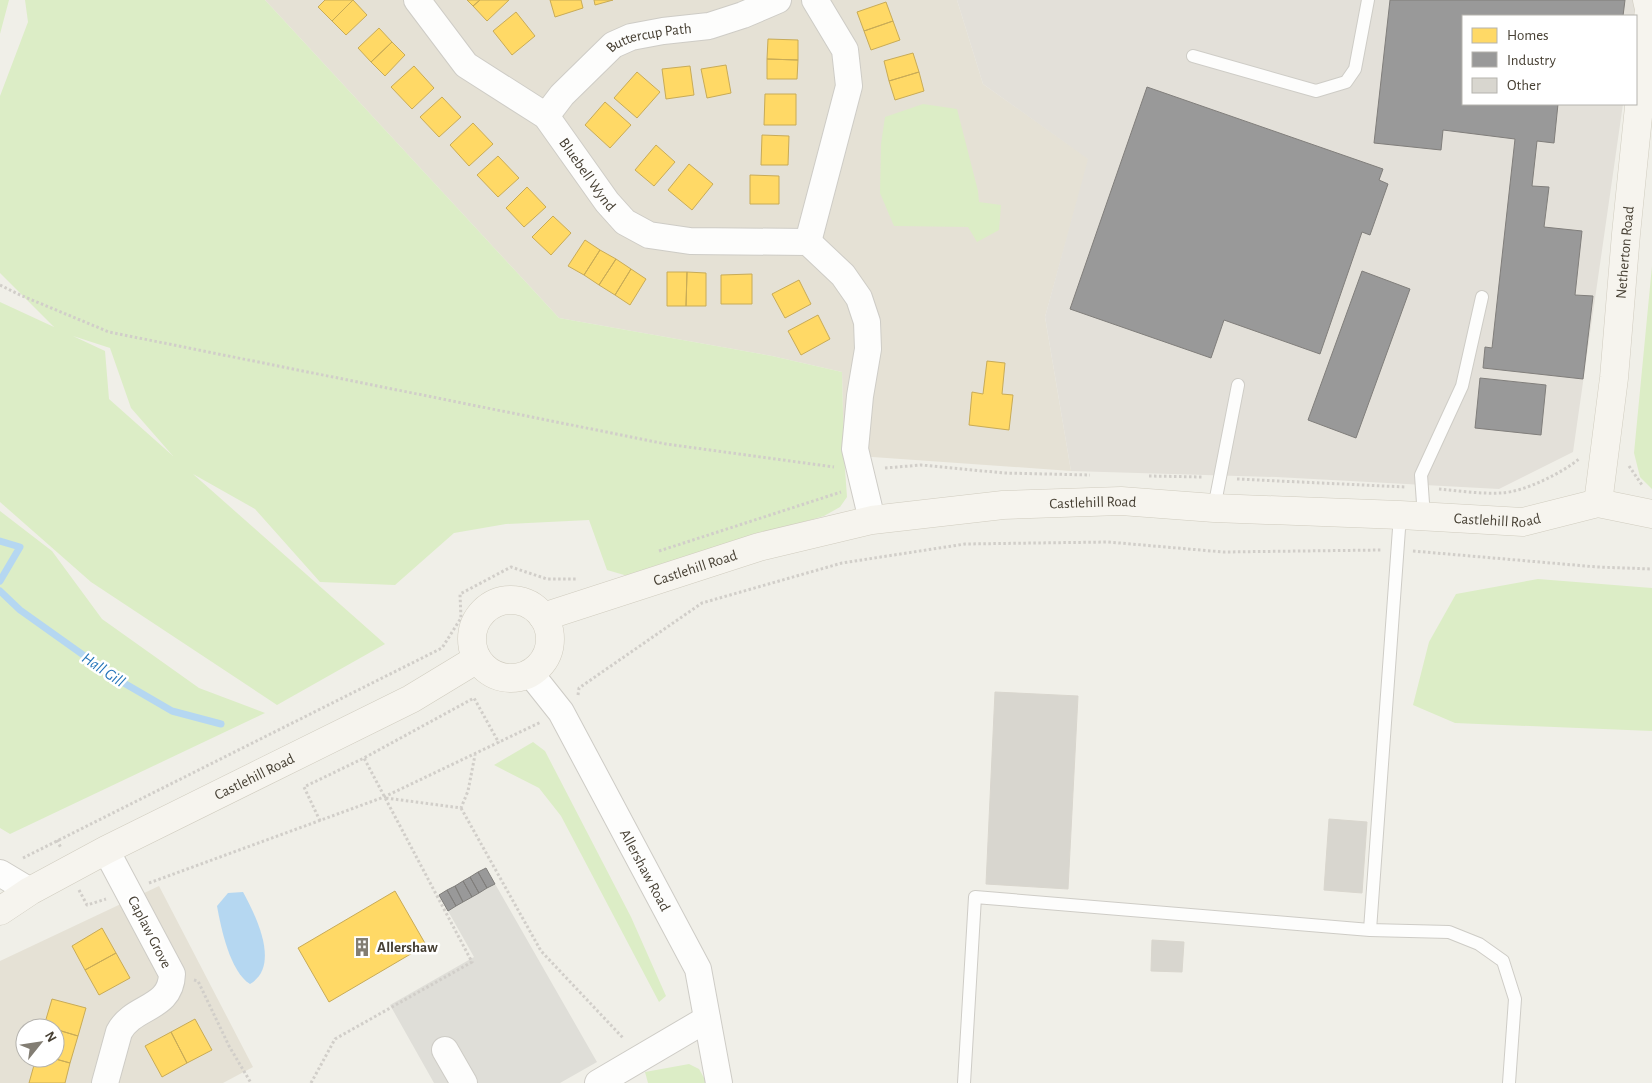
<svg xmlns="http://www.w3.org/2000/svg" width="1652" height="1083" viewBox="0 0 1652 1083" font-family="'Alegreya Sans',sans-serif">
<rect width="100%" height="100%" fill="#f0efe8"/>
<path fill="#e5e1d5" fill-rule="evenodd" d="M 265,0 L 957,0 L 983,84 L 1089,159 L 1045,317 L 1071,471 L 844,455 L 842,372 L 772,356 L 559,318 Z
M 159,886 L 253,1067 L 223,1083 L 0,1083 L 0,961 ZM 25,1028 L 55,1028 L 55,1058 L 25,1058 Z"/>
<path fill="#e3e0d9" d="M 957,0 L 1638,0 L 1636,16 L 1463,16 L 1463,104 L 1623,104 L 1573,452 L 1499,489 L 1276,477 L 1071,471 L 1045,317 L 1088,159 L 983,84 Z"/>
<path fill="#dcedc6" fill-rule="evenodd" d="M 0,0 L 9,0 L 0,34 Z
M 25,0 L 265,0 L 559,318 L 772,356 L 842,372 L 844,455 L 847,497 L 840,507 L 824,516 L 741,540 L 638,579 L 607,570 L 589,520 L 506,524 L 454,533 L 395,585 L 320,582 L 255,509 L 193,474 L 385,644 L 277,705 L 91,582 L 0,502 L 0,302 L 54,327 L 0,273 L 0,96 L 28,22 ZM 73,336 L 110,348 L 131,408 L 173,456 L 109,399 L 105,351 Z
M 923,104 L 957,109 L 978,191 L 979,202 L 1001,205 L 999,230 L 977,242 L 968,227 L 894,226 L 880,193 L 881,144 L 885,117 Z
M 1652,266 L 1652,489 L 1640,477 L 1634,453 Z
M 0,511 L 52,551 L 102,619 L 199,688 L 265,713 L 10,834 L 0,828 Z
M 1538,579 L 1652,588 L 1652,731 L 1455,723 L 1413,705 L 1429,642 L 1456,594 Z
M 533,742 L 545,751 L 631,917 L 666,996 L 659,1002 L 561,816 L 539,788 L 494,765 Z
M 689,1064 L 699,1069 L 707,1083 L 648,1083 L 645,1072 Z"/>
<path fill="#dfded8" d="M 486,868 L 597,1062 L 560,1083 L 434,1083 L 390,1005 L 474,957 L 439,895 Z"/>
<path fill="#b5d7f1" d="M 243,892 C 256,916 281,966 250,984 C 230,972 221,928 217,906 L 228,893 Z"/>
<path fill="#ffd966" stroke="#c8ab57" d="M 325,0 L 353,0 L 332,21 L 318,7 Z
M 353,0 L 367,15 L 346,35 L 332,21 Z
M 467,0 L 480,0 L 473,6 Z
M 480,0 L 509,0 L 487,21 L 473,6 Z
M 550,0 L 581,0 L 583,8 L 555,17 Z
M 594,0 L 613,0 L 595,5 Z
M 886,2 L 893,21 L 864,31 L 857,12 Z
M 516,12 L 535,36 L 512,55 L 493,31 Z
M 893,21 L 900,40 L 871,50 L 864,31 Z
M 379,28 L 392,42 L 371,62 L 358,48 Z
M 768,39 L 798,40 L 798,60 L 767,59 Z
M 392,42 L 405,55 L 385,76 L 371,62 Z
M 913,53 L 919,72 L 889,81 L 884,61 Z
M 767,59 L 798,60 L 797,79 L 767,79 Z
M 726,65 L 731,93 L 707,98 L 701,69 Z
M 414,66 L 434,88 L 412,109 L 391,87 Z
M 690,66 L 694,95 L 666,99 L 662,69 Z
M 637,72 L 660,92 L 637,118 L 614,98 Z
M 919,72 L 924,91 L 895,100 L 889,81 Z
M 765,94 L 796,94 L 796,125 L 764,125 Z
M 442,97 L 461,117 L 439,137 L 420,117 Z
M 605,102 L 631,125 L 610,148 L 585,125 Z
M 473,123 L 493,144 L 469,166 L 450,145 Z
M 762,135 L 789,136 L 788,165 L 761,165 Z
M 656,145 L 675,162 L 654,186 L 635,170 Z
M 498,156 L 519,178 L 498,197 L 477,175 Z
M 689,164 L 713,184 L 692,210 L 668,190 Z
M 750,175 L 779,176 L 779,204 L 750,204 Z
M 527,187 L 546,207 L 524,227 L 506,208 Z
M 553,216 L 571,233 L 551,255 L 532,237 Z
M 585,240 L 600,250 L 584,275 L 568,266 Z
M 600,250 L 616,259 L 599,285 L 584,275 Z
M 616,259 L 631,269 L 615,295 L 599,285 Z
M 631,269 L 646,279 L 630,305 L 615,295 Z
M 667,272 L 687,272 L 686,306 L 667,306 Z
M 687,272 L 706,273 L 706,306 L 686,306 Z
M 752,274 L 752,304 L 721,304 L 721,275 Z
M 799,280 L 811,304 L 785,318 L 772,294 Z
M 818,315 L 830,339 L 801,355 L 788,331 Z
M 987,361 L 1005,363 L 1002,394 L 1013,395 L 1009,430 L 969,425 L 972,392 L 983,394 Z
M 395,891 L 426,945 L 329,1002 L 298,948 Z
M 102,928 L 116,953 L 85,970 L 72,946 Z
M 116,953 L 130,978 L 99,995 L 85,970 Z
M 52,999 L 86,1008 L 78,1036 L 44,1026 Z
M 195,1019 L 212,1050 L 187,1063 L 171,1032 Z
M 55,1029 L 78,1036 L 70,1063 L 52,1058 L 55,1058 Z
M 171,1032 L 187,1063 L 162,1077 L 145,1046 Z
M 36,1058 L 52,1058 L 70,1063 L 65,1083 L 29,1083 Z"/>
<path fill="#999" stroke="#807e7b" d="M 1390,0 L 1625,0 L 1623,16 L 1463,16 L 1463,104 L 1558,104 L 1554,143 L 1537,141 L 1532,186 L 1549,187 L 1544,227 L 1582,231 L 1575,295 L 1593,296 L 1583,379 L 1483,368 L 1485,347 L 1492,348 L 1515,139 L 1443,130 L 1441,150 L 1374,143 Z
M 1147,87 L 1383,169 L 1379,180 L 1388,184 L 1370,235 L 1362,232 L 1320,354 L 1224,320 L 1211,358 L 1070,309 Z
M 1362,271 L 1410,289 L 1356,438 L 1308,420 Z
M 1480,378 L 1546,385 L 1541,435 L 1475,428 Z
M 486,868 L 495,884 L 487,888 L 478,872 Z
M 478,872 L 487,888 L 479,893 L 470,877 Z
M 470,877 L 479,893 L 472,897 L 463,881 Z
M 463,881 L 472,897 L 463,902 L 455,886 Z
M 455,886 L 463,902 L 456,906 L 447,890 Z
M 447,890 L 456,906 L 448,911 L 439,895 Z"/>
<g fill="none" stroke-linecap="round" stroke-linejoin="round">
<path stroke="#b5d7f1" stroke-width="7" d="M 0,541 L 20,547 L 0,581
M 0,591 L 20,610 L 117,679 L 172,711 L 221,724"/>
</g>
<path fill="#d8d6cf" stroke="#d9d6ce" d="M 995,692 L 1078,696 L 1068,889 L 986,884 Z
M 1329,819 L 1367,822 L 1362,893 L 1324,890 Z
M 1152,940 L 1184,942 L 1182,972 L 1151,971 Z"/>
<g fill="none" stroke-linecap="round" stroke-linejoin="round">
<g stroke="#ceccc6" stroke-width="14">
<path id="service" d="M 1193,56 L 1316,91 L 1346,82 L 1355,69 L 1368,0
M 1214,508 L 1238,385
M 1424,517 L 1421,475 L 1462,386 L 1482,297
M 1370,930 L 1400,515
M 964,1083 L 975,897 L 1370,930 L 1449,932 L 1479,944 L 1503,961 L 1515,999 L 1509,1083"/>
</g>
<g stroke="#ceccc6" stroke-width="28">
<g id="minor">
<path id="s1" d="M 417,0 L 466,65 L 546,116 L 607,202 L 625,222 L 649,235 L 690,241 L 808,242 L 843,275 L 859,298 L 867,322 L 868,349 L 860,396 L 855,449 L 872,520"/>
<path id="s2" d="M 546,116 L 562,95 L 613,45 L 631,37 L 663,31 L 709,26 L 743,15 L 778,0"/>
<path d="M 808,242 L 849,86 L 845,50 L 815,0"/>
<path id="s3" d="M 530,673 L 561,712 L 698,969 L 719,1083"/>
<path d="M 0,873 L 30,891"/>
<path d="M 445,1050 L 464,1083"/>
<path d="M 105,1083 L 119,1032 C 133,1005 171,1010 172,974 L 106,850"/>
<path d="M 598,1083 L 707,1019"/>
</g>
</g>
<g stroke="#d0ccbf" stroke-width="29">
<g id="secondary">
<path id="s4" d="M 1598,503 L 1614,378 L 1626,234 L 1649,9 L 1647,0"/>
<circle cx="511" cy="639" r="39"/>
<path id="s5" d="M 543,617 L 759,547 L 872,520 L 1003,505 L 1121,501 L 1214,508 L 1400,515 L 1523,522 L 1598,503 L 1652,514"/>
<path id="s6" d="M 0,911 L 30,891 L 106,850 L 411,699 L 477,659"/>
</g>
</g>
<path stroke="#d1cec9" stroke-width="3" stroke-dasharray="2.5 2.5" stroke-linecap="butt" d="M 0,285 L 20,295 L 109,332 L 666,444 L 834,467
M 1629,466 L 1642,485
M 885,468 L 921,465 L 1004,473 L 1090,475
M 1149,476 L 1203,477
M 1237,479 L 1405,487
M 1439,489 C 1459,491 1481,494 1501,493 C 1524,492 1562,473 1579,459
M 659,551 L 841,492
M 1413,551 L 1597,567 L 1652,569
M 578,695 L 579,688 L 702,603 L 842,563 L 965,544 L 1108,542 L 1223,552 L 1382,550
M 386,798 L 461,808 L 468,791 L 475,755
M 461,808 L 541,951 L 624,1039
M 320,821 L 304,787 L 364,758 L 474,698 L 499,743
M 57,840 L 61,848
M 23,858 L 442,648 L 461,618 L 460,594 L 511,567 L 547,579 L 576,579
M 149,883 L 384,797 L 541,722
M 79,890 L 87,905 L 106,899
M 194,980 L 198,981 L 229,1046 L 251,1083
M 311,1083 L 335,1039 L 472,962 L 364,758"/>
<use href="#service" stroke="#fdfdfc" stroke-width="12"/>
<use href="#minor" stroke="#fdfdfc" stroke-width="26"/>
<use href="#secondary" stroke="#f6f4ee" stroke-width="28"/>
</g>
<defs>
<g id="building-bare" transform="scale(1.5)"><path d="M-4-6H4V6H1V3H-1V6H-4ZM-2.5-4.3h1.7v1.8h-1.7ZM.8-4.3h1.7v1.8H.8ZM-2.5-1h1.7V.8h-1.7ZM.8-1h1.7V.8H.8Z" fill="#827d73" stroke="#fff" stroke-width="2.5" paint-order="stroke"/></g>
</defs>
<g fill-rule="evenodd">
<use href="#building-bare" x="362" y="947"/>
</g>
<g text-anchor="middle" stroke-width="5" stroke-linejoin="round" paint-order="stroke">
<g font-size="15" fill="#474034" stroke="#fff">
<text dy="5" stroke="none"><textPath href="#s2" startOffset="135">Buttercup Path</textPath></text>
<text dy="5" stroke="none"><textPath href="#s1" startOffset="248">Bluebell Wynd</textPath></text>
<text dy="5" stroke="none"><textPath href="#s4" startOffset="252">Netherton Road</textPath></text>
<text dy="5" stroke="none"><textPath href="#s5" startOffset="565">Castlehill Road</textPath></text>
<text dy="5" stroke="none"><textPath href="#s5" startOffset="970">Castlehill Road</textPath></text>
<text dy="5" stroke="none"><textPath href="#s5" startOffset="160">Castlehill Road</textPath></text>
<text dy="5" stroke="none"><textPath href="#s6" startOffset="288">Castlehill Road</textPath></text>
<text dy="5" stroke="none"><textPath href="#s3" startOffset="229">Allershaw Road</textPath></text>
<text transform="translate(150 932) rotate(63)" y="5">Caplaw Grove</text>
</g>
<g font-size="15" font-weight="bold" fill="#474034" stroke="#fff" text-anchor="start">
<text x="377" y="952">Allershaw</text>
</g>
<g font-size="16" font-style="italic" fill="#2575ba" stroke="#fff">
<text transform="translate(104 669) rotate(34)" y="6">Hall Gill</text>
</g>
</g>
<rect x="1462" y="15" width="175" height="90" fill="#ffffff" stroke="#b5b3ae"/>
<rect x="1472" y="28" width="25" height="15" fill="#ffd966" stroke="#b5b3ae"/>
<text x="1507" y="40" font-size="15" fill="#474034">Homes</text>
<rect x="1472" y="52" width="25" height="15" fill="#999999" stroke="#b5b3ae"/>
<text x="1507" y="65" font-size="15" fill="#474034">Industry</text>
<rect x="1472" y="78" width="25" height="15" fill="#d8d6cf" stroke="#b5b3ae"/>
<text x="1507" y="90" font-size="15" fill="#474034">Other</text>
<g transform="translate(40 1043) rotate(60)"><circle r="24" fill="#ffffff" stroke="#b5b3ae"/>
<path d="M0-4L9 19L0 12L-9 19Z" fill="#827d73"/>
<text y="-8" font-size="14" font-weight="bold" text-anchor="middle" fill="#474034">N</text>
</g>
</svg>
